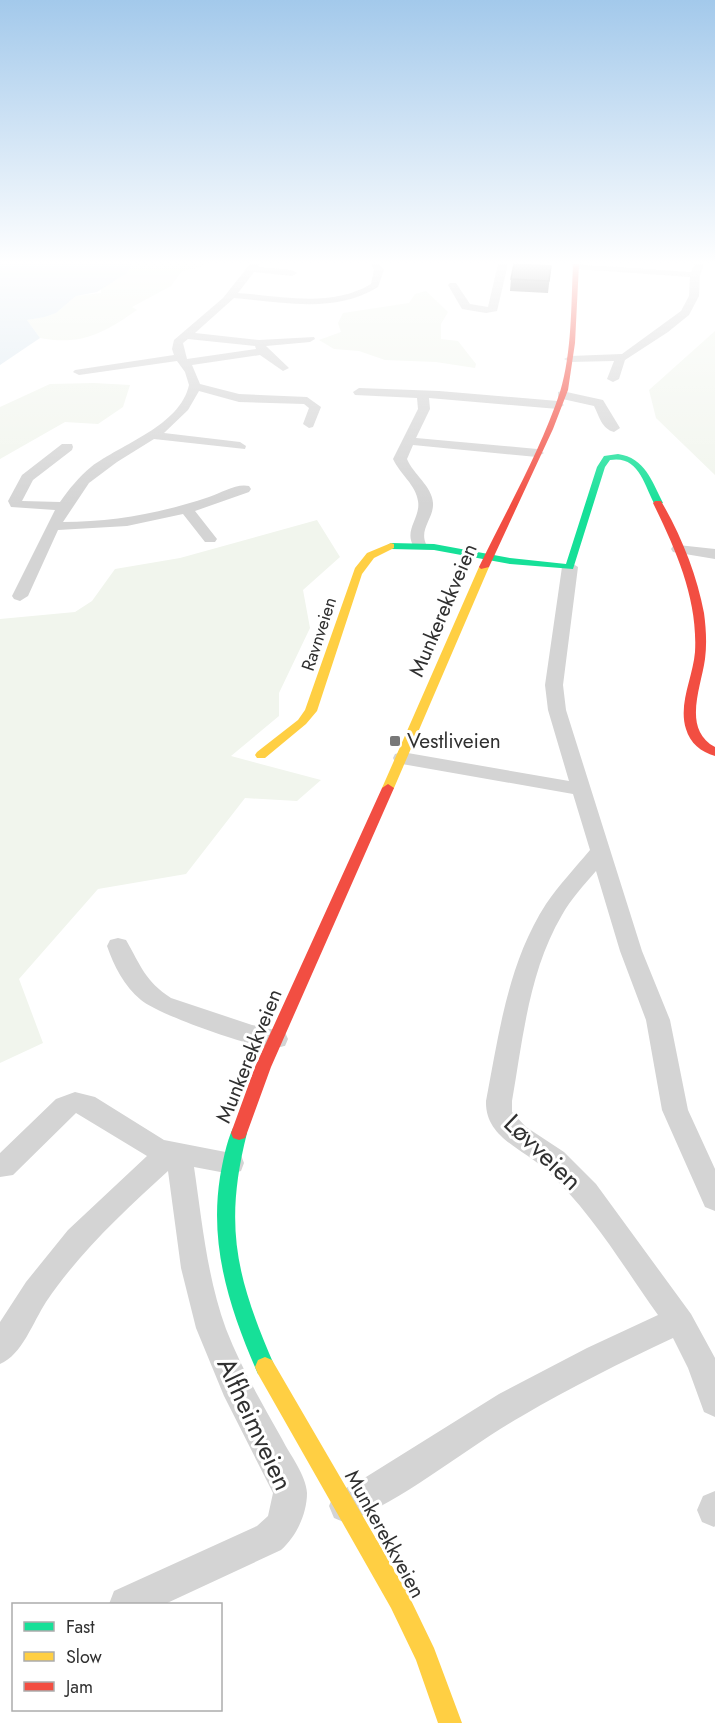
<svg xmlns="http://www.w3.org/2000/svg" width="715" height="1723" viewBox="0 0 715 1723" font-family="Jost,sans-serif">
<rect width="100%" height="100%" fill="#fff"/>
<path fill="#f1f5ed" d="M 132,264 L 206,264 L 202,267 L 182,271 L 171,286 L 132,307 L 137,310 C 104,333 81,346 40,338 L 27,320 L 45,317 L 56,313 L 76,296 L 101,293 L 101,288 L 127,273 Z
M 426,291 L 448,312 L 441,324 L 441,339 L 458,341 L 476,364 L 475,368 L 436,362 L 385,360 L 359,351 L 334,349 L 319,340 L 341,332 L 338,323 L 343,313 L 409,303 L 415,294 Z
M 715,331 L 715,475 L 656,418 L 649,390 Z
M 94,383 L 130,385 L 123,407 L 98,424 L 65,422 L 0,459 L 0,407 L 50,384 Z
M 317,520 L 340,557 L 303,590 L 310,628 L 279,693 L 279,716 L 231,756 L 321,780 L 297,801 L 245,798 L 186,874 L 98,889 L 19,979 L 43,1043 L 0,1063 L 0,619 L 75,612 L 92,601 L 115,569 L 180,558 Z"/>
<path fill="#dce8f0" d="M 0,264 L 132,264 L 127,273 L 97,292 L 76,296 L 56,313 L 45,317 L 27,320 L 40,338 L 0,365 Z"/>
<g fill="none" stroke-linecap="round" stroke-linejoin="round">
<path fill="#d4d4d4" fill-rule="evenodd" d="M 250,264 L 259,264 L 258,267 L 292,270 L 297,273 L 292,276 L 254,272 L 238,293 C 282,296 331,308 371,284 L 374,270 L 371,264 L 379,264 L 384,270 L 378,287 C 335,314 282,302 234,298 L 195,333 L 259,340 L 314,337 L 315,339 L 310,342 L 266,346 L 289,368 L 283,371 L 260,355 L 192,365 L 200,384 L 239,394 L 307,397 L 321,407 L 313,427 L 309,428 L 303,424 L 309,408 L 304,404 L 239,402 L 199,391 L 188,410 L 164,433 L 240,442 L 246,446 L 245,449 L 154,439 L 117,462 L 89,483 L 63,522 C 113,522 161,513 209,497 C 221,493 237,483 249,486 L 251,489 L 249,492 L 195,511 L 217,539 L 215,542 L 205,542 L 183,514 L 127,526 L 58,530 L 28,596 L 20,601 L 14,599 L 12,596 L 55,510 L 11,507 L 8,501 L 22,475 L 62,444 L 72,444 L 73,447 L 72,450 L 33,480 L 22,501 L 60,502 C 69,489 79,477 91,467 C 121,444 180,426 189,385 L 185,372 L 177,361 L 79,375 L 73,372 L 75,370 L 174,355 L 172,349 L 174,340 L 223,298 ZM 188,339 L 255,346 L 256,349 L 187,359 L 183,343 Z
M 498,264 L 508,264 L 497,311 L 486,313 L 462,309 L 448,285 L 450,283 L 456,283 L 470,304 L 488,307 Z
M 573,264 L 691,272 L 695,264 L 704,264 L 700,275 L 699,296 L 689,315 L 668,332 L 625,360 L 619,379 L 613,382 L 607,379 L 614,361 L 570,362 L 564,359 L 570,356 L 622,354 L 681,311 L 689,296 L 690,277 L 576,269 L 571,266 Z
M 359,388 L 439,391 L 558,401 L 564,405 L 558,409 L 429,398 L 430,409 L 416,438 L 537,449 L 544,453 L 537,457 L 413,445 L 407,459 C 413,474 432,486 433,503 C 434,518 419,529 426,544 L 419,548 L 414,547 C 403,530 421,518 418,501 C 416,485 400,474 393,459 L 418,409 L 417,398 L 355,395 L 353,392 Z
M 562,391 L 603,400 L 620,428 L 614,432 C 602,429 599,416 594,406 L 558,398 L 558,392 Z
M 678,545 L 715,549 L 715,559 L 673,552 L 671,549 L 673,546 Z
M 570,562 L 578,567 L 563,685 L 566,710 L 642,951 L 670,1020 L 688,1110 L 715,1169 L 715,1211 L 705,1207 L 662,1110 L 646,1020 L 620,951 L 596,871 C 584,885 571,899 562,915 C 529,971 523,1038 512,1101 L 512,1112 L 526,1127 L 564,1152 L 596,1184 L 691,1314 L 715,1358 L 715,1417 L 704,1412 L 688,1368 L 673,1338 C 622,1362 571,1387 522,1416 C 463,1450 409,1497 346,1523 L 334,1518 L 329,1506 L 334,1494 L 358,1482 L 499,1394 L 587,1348 L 658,1315 C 623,1266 591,1211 546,1170 C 524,1149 485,1138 486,1101 C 499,1033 508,963 546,904 C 559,885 575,868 590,850 L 573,794 L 402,764 L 395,762 L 393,758 L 395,754 L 402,752 L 569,781 L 548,710 L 545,685 L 562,567 Z
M 118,938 L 126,940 C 141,966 145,981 171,998 L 252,1025 L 285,1032 L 288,1039 L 285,1046 C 284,1046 276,1048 276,1048 C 254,1049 157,1014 141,1000 C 124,986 114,966 107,946 L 110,940 Z
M 75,1092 L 95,1097 L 164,1140 L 241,1155 L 244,1163 L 241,1171 L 231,1174 L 194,1167 C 202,1221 207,1277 226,1329 C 241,1368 262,1403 282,1439 C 290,1455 306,1475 307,1493 C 307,1514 296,1537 281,1550 L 165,1604 L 109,1604 L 114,1591 L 257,1526 L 268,1516 L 273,1493 L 224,1396 L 196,1328 L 181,1268 L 168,1171 C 124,1211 79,1253 46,1302 C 33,1322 22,1355 0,1364 L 0,1322 L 26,1282 L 68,1230 L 147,1156 L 76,1113 L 13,1175 L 0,1177 L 0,1153 L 56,1099 Z
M 715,1491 L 715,1526 L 714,1527 L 702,1522 L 697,1510 L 703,1496 Z"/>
<path fill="#16e098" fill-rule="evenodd" d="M 618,454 C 645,458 652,481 663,503 L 655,505 C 644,485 639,455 610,460 L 605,467 L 573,569 L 510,564 L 434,550 L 391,549 L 386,546 L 391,543 L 434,544 L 510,558 L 566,564 L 597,467 L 604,456 Z
M 239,1126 L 245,1128 L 247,1133 C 223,1228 237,1279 275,1367 L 272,1374 L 265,1377 L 258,1374 C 230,1310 209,1247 220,1177 C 223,1161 226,1143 233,1128 Z"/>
<path fill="#ffcf43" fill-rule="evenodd" d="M 391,543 L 394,544 L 394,548 L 374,558 L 362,574 L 317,711 L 306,724 L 265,758 L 257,758 L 255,755 L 257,752 L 298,720 L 305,710 L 355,568 L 367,553 Z
M 484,564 L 489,567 L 394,788 L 392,791 L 384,791 L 382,788 L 479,567 Z
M 265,1357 L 272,1360 L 407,1592 L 434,1648 L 462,1723 L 438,1723 L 416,1660 L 391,1608 L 258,1374 L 255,1367 L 258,1360 Z"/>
<path fill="#f24e42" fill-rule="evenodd" d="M 573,264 L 579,264 L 575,343 L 568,390 L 553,429 L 489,567 L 481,569 L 479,567 C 506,511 541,450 560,392 C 572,352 571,306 573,264 Z
M 655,501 L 661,501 C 681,535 697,575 704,613 C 706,628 707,644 705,659 C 701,688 682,729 715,747 L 715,756 C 701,752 690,743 686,729 C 678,704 693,677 695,652 C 698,599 676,550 653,503 Z
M 388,784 L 394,788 L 271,1067 L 247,1133 L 245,1138 L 239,1140 L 233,1138 L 231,1133 L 255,1067 L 382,788 Z"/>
</g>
<path fill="#6d6d6d" d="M 551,266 L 548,293 L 510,291 L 511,279 Z"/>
<path fill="#7f7f7f" stroke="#595959" stroke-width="1.5" d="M 514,264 L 551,266 L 549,281 L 511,279 Z"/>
<linearGradient id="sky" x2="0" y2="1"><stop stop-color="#a3c9eb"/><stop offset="0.52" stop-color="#fff"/><stop offset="1" stop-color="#fff" stop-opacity="0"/></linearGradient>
<rect width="715" height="505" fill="url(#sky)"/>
<rect fill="#787878" stroke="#fff" stroke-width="2" x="389" y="735" width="12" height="12" rx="3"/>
<g text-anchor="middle" stroke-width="6" stroke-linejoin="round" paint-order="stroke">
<g font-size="18" fill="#303030" stroke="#fff">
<text transform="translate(319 634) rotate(-72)" y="6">Ravnveien</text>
</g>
<g font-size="21" fill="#303030" stroke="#fff">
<text transform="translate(443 610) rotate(-67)" y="7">Munkerekkveien</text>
<text transform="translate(249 1056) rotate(-68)" y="7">Munkerekkveien</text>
<text transform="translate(385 1534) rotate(61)" y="7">Munkerekkveien</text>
</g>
<g font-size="21" fill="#303030" stroke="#fff" text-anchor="start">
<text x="407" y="748">Vestliveien</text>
</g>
<g font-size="26" fill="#303030" stroke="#fff">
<text transform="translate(543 1152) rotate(44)" y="9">Løvveien</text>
<text transform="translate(255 1424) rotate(65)" y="9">Alfheimveien</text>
</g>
</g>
<rect x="12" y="1603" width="210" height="108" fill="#ffffff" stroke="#acacac" stroke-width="1.5"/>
<rect x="24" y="1622" width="30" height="9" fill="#16e098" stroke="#acacac" stroke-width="1.5"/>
<text x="66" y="1633" font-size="18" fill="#303030">Fast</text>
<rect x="24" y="1652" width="30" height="9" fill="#ffcf43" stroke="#acacac" stroke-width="1.5"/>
<text x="66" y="1663" font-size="18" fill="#303030">Slow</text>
<rect x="24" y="1682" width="30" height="9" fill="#f24e42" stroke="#acacac" stroke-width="1.5"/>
<text x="66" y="1693" font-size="18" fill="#303030">Jam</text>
</svg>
